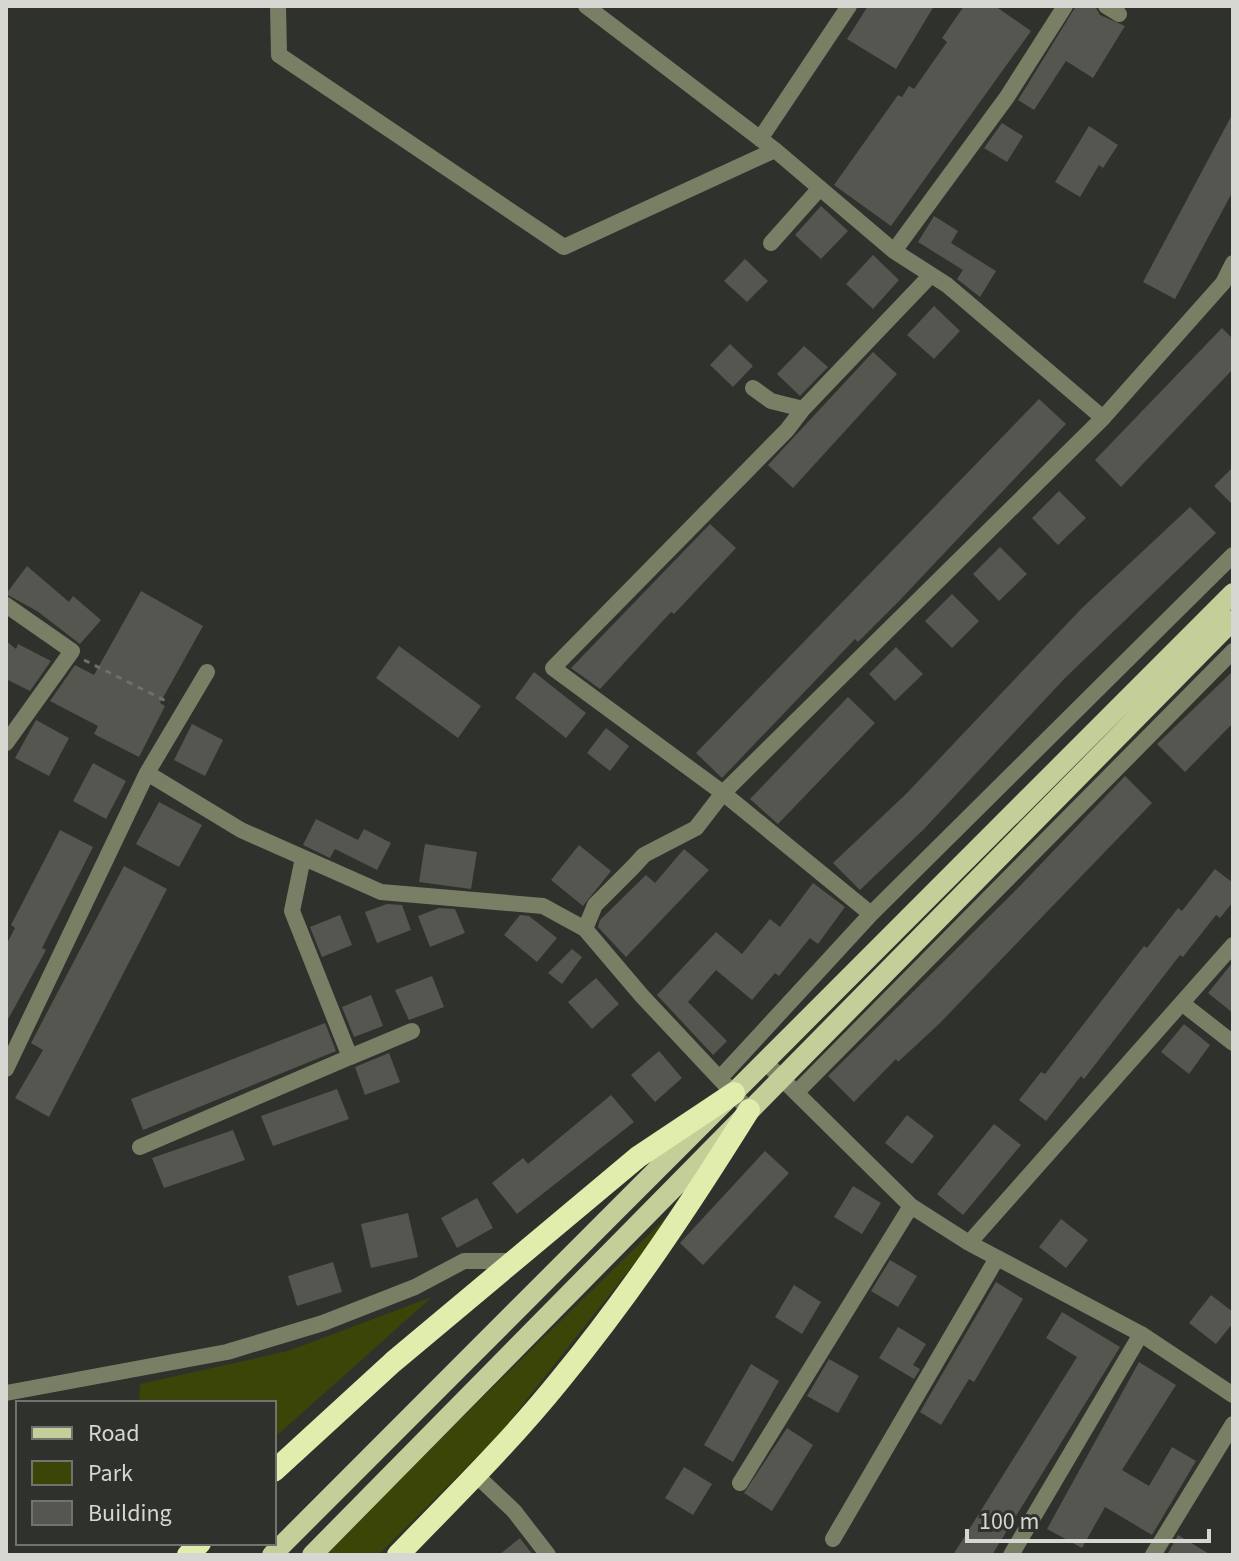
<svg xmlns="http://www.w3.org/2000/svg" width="1239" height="1561" viewBox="0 0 1239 1561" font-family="'Source Sans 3',sans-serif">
<rect width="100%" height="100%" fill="#2f312c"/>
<path fill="#3c4508" d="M 686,1198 L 498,1436 L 378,1555 L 322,1555 Z
M 432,1297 L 274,1438 L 274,1403 L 139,1403 L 140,1384 L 288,1351 Z"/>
<path fill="#555650" d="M 868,6 L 934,6 L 896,69 L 847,39 Z
M 964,6 L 995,6 L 1031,31 L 891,226 L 834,185 L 898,95 L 902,97 L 909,86 L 914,89 L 947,42 L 942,38 Z
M 1076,6 L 1095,6 L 1100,15 L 1125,26 L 1093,78 L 1066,61 L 1034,110 L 1018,100 Z
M 1233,113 L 1233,191 L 1175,299 L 1143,282 Z
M 1002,123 L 1023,136 L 1007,162 L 984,148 Z
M 1089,126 L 1118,145 L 1103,168 L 1099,165 L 1080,197 L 1055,182 Z
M 821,206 L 848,231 L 821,259 L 795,235 Z
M 934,216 L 958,231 L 951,243 L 996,271 L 980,297 L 957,279 L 963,270 L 918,242 Z
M 873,255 L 899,280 L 873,309 L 846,284 Z
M 745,259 L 768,281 L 747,302 L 724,281 Z
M 934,306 L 960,331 L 934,359 L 907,335 Z
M 1222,328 L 1233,339 L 1233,369 L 1121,487 L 1095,460 Z
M 730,344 L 753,366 L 733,387 L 710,365 Z
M 804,346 L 828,367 L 800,396 L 777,374 Z
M 873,352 L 897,374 L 793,488 L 768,465 Z
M 1039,399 L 1066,424 L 900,600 L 858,642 L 855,639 L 722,778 L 696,753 Z
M 1233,467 L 1233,505 L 1214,486 Z
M 1059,491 L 1086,518 L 1058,545 L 1032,518 Z
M 1190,507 L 1216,533 L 1065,678 L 924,829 L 860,890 L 833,863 L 906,794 L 1082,608 Z
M 710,524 L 736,548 L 674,614 L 671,612 L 600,689 L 571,668 Z
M 1000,547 L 1027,574 L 999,601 L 973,574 Z
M 27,566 L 69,602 L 73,596 L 101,620 L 80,644 L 37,611 L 6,594 Z
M 141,591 L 203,626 L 160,703 L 165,706 L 139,757 L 94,734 L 98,726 L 50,701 L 75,665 L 94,675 Z
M 952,594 L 979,621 L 952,648 L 925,621 Z
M 6,641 L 16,649 L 18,644 L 51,661 L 30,691 L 6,679 Z
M 399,646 L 481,706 L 458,738 L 376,678 Z
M 896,647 L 923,674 L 895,701 L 869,674 Z
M 1233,671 L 1233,723 L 1185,772 L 1157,744 Z
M 534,672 L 586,713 L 566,738 L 515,698 Z
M 848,697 L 875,723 L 778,824 L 750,799 Z
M 36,720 L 69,738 L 49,776 L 15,758 Z
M 192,724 L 223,740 L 205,776 L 174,760 Z
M 606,728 L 629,746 L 610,771 L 587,753 Z
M 93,763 L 126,781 L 106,819 L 73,801 Z
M 1125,776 L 1152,803 L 939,1024 L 898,1062 L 896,1059 L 854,1102 L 828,1076 L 1017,889 Z
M 159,802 L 202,825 L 179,867 L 136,844 Z
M 316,819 L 358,840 L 364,829 L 391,843 L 377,870 L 335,849 L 330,858 L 303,845 Z
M 60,830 L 93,847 L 42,948 L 46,950 L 6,1023 L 6,945 L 15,928 L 11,925 Z
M 425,844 L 477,852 L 471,889 L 419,882 Z
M 579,845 L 611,871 L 583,906 L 551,880 Z
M 684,849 L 709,870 L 626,957 L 598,927 L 600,920 L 646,875 L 655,883 Z
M 124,866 L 167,889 L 49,1117 L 15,1098 L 43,1050 L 31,1043 Z
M 1215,869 L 1233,883 L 1233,902 L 1220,918 L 1216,915 L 1183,957 L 1180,955 L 1084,1079 L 1081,1076 L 1046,1121 L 1019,1100 L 1041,1072 L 1045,1074 L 1144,946 L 1147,948 L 1178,908 L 1182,911 Z
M 813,883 L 845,907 L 818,944 L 810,938 L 779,976 L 775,973 L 752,1000 L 716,970 L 688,1002 L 727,1041 L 713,1055 L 657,995 L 716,932 L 742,954 L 770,919 L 780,927 Z
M 387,904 L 402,905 L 411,930 L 377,943 L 365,912 Z
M 439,908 L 455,909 L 465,933 L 430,947 L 418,916 Z
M 340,915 L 352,945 L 322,957 L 310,927 Z
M 520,915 L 529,916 L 557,938 L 537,962 L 504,935 Z
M 572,949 L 582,957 L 562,984 L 548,973 Z
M 1233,962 L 1233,1013 L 1208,993 Z
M 432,976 L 444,1007 L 409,1020 L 395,990 Z
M 596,978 L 619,1004 L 592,1029 L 568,1002 Z
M 371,995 L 383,1026 L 354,1037 L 342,1007 Z
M 325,1023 L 336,1051 L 143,1130 L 131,1099 Z
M 1184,1024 L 1210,1045 L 1189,1074 L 1161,1052 Z
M 659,1051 L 682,1078 L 655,1102 L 631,1075 Z
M 389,1053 L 400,1082 L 365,1095 L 355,1067 Z
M 337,1089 L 349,1119 L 273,1146 L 261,1116 Z
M 611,1095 L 634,1122 L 517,1214 L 492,1183 L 523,1158 L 528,1164 Z
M 907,1115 L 934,1136 L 912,1164 L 885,1143 Z
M 994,1124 L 1021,1145 L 963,1215 L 937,1194 Z
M 233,1130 L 245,1160 L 164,1188 L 152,1158 Z
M 765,1151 L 789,1173 L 703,1265 L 680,1243 Z
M 853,1186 L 881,1203 L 862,1234 L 834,1217 Z
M 477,1198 L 493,1228 L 457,1248 L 441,1218 Z
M 408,1213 L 418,1257 L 371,1268 L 361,1224 Z
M 1061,1219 L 1088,1240 L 1066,1268 L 1039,1247 Z
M 890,1260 L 917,1276 L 898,1307 L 871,1291 Z
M 333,1262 L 342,1292 L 297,1306 L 288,1276 Z
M 996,1282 L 1023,1299 L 974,1382 L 969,1379 L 941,1425 L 920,1412 Z
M 794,1285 L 821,1302 L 802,1334 L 775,1317 Z
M 1211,1295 L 1233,1312 L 1233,1323 L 1216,1344 L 1189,1323 Z
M 1062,1312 L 1120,1347 L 992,1555 L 953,1555 L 1077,1357 L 1046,1338 Z
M 898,1327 L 926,1344 L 913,1365 L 920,1369 L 914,1379 L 879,1358 Z
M 829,1359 L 859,1376 L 838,1413 L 807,1396 Z
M 1139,1362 L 1176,1385 L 1122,1470 L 1149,1486 L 1172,1447 L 1196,1461 L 1152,1535 L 1105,1507 L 1082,1548 L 1047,1529 Z
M 751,1364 L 779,1381 L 733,1462 L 704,1445 Z
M 787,1428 L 813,1445 L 772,1511 L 744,1493 Z
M 684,1467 L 712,1484 L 693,1515 L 665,1498 Z
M 1178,1535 L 1211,1555 L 1167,1555 Z
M 520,1538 L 533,1555 L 499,1555 Z"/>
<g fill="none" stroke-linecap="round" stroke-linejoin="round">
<path stroke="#6e6f6b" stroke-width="3" stroke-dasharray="6 6" stroke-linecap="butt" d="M 84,660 L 170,703"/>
<path stroke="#797f65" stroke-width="16" d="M 278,6 L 279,55 L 564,247 L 775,150
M 586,6 L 775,150 L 894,251 L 947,285 L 1103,418
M 1106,6 L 1119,14
M 760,139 L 849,6
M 771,243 L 820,188
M 894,251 L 1007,97 L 1065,6
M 753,388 L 771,401 L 803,409 L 931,275
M 803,409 L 787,430 L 553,668 L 723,793 L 1103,418 L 1223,283 L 1233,263
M 6,605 L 72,651 L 6,743
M 147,773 L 241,830 L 381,892 L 543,906 L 585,929 L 642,996 L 749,1110
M 585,929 L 595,905 L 633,867 L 644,855 L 696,828 L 723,793 L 871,914
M 1183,1004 L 1233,1043
M 350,1057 L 412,1031
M 765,1062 L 911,1206 L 969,1243 L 1141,1334 L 1233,1395
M 6,1069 L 147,773 L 207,672
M 720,1078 L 871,914 L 1233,555
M 797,1092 L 1233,651
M 140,1147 L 350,1057 L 292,911 L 303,858
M 969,1243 L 1233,945
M 6,1393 L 227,1352 L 323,1323 L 415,1287 L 464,1261 L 515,1261
M 476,1475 L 514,1511 L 548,1555
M 740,1483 L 911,1206
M 833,1539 L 997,1258
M 1011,1555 L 1141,1334
M 1153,1555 L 1233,1424"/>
<path stroke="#c3ce99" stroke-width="20" d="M 272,1555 L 1233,593
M 312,1555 L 1233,620"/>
<path stroke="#e0edac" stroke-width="22" d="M 274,1471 L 393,1362 L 638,1157 L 734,1093
M 188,1555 L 200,1543
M 398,1555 C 453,1498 510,1442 560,1380 C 630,1295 691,1203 749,1110"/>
</g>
<rect width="1239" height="1561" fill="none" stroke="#d6d6d3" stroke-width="16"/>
<rect x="16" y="1401" width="260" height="144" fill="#2f312c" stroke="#72736f" stroke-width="2"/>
<rect x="32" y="1427" width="40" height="12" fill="#c3ce99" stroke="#72736f" stroke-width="2"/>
<text x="88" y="1441" font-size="24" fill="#d6d6d3">Road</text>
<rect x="32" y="1461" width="40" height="24" fill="#3c4508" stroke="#72736f" stroke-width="2"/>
<text x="88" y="1481" font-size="24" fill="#d6d6d3">Park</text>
<rect x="32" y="1501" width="40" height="24" fill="#555650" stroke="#72736f" stroke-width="2"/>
<text x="88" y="1521" font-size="24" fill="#d6d6d3">Building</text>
<path d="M967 1529v12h242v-12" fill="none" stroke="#d6d6d3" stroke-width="4"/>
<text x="979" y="1529" font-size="24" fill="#d6d6d3" stroke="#2f312c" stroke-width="6" paint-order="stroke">100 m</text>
</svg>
